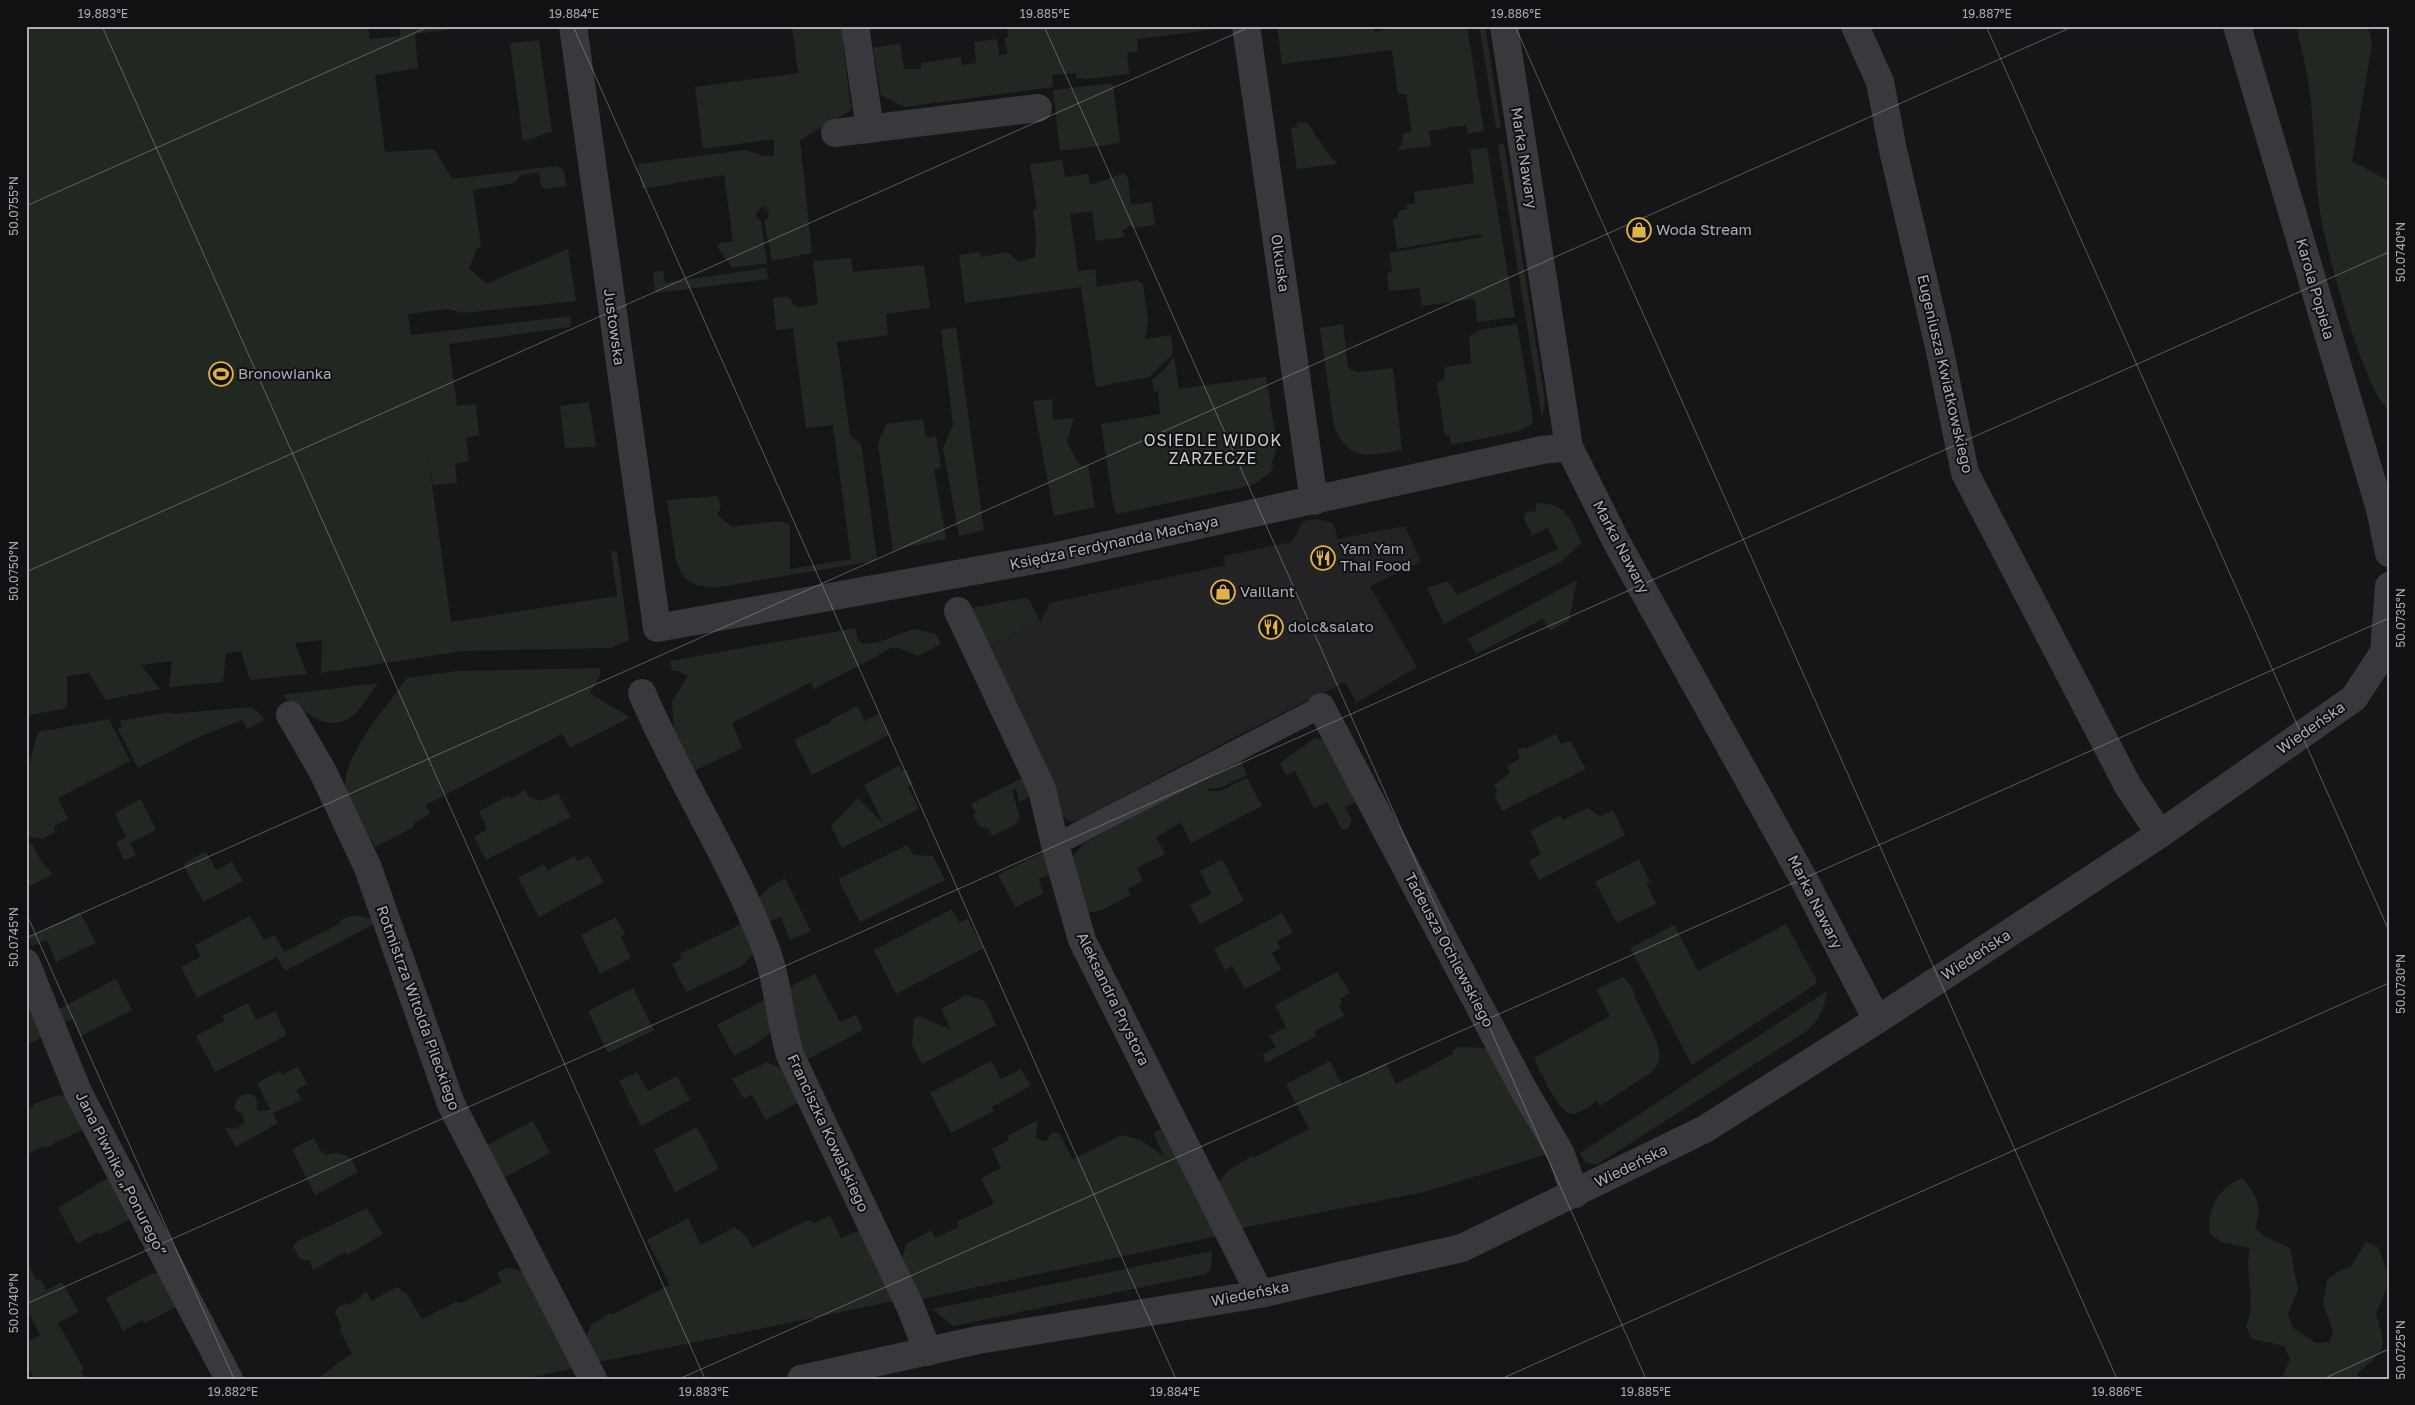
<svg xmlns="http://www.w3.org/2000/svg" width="2415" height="1405" viewBox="0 0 2415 1405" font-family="'Golos Text',sans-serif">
<rect width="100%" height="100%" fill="#161618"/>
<path fill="#232225" d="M 1318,519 L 1333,523 L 1338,539 L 1405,526 L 1421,562 L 1370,586 L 1417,667 L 1356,703 L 1345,682 L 1243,733 L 1079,820 L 1071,822 L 1062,816 L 988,645 L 1040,622 L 1050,603 L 1225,565 L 1224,556 L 1292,542 L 1303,521 Z"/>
<path fill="#212822" d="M 26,26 L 368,26 L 370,39 L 400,36 L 400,26 L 475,26 L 415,34 L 418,68 L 375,75 L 385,152 L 432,149 L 436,152 L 452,179 L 556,166 L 564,170 L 566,186 L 545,189 L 541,185 L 539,172 L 521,175 L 515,183 L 473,190 L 481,247 L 478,247 L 469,268 L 486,284 L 568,249 L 576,301 L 463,313 L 448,309 L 408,314 L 411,335 L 571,316 L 571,327 L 449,344 L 457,406 L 476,404 L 479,435 L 466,438 L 469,461 L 455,464 L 457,483 L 433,485 L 428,456 L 451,622 L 617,596 L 611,550 L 617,552 L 629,640 L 611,648 L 463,651 L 321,673 L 322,640 L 295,643 L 307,674 L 250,680 L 241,651 L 226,653 L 223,682 L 169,687 L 172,661 L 141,665 L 160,689 L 105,700 L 89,673 L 67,676 L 67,708 L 26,716 Z
M 792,26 L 841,26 L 851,110 L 800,140 L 812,253 L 772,261 L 764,221 L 768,218 L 769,213 L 766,208 L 762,206 L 755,215 L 761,221 L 767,263 L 732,268 L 716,244 L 733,241 L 724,175 L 642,189 L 638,164 L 745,150 L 765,156 L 774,156 L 774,139 L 703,149 L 695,87 L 798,73 Z
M 1007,26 L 1217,26 L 1218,29 L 1137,39 L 1138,51 L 1127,53 L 1129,74 L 1087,79 L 1076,78 L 1076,73 L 1052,75 L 1053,87 L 904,107 L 881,95 L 873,48 L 900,43 L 904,69 L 921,69 L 921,63 L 961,57 L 962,65 L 976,63 L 974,42 L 997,39 L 999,55 L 1007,54 L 1005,38 L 1008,37 Z
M 1277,26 L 1318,26 L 1319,28 L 1373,26 L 1375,32 L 1396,26 L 1467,26 L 1484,131 L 1468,134 L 1466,125 L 1429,131 L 1431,146 L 1397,150 L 1402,144 L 1404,133 L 1412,132 L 1406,94 L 1398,94 L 1392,50 L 1282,64 Z
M 1479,26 L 1485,26 L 1501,128 L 1496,128 Z
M 2296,26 L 2368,26 L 2372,45 L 2352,161 L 2389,181 L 2389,409 C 2366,397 2326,249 2321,218 C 2314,177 2315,135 2310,93 C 2307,71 2301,48 2296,26 Z
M 539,40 L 552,132 C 542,133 536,139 523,141 L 510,43 Z
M 1113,83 L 1120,143 L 1060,151 L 1053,90 Z
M 1307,122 L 1331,158 L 1338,164 L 1297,169 L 1291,128 L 1297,127 L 1297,123 Z
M 1504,144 L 1545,400 L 1542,419 L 1498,145 Z
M 1487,147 L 1515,317 L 1477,322 L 1475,299 L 1422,306 L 1419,288 L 1389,291 L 1387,273 L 1392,272 L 1389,253 L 1482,237 L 1481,234 L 1397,249 L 1393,219 L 1398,218 L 1398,211 L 1407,209 L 1407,205 L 1415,203 L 1414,192 L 1474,183 L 1470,150 Z
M 1062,160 L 1065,177 L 1088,174 L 1090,185 L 1124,173 L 1128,178 L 1131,205 L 1152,202 L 1155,225 L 1132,228 L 1131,226 L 1127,226 L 1127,229 L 1122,230 L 1125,237 L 1096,241 L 1092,211 L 1070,214 L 1078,271 L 1095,269 L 1097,287 L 1137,280 L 1143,284 L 1148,321 L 1145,339 L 1171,335 L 1173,354 L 1149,377 L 1096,387 L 1081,287 L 965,303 L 959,255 L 980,252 L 981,257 L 1007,252 L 1020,262 L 1035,257 L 1036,234 L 1033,210 L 1037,209 L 1030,164 Z
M 851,258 L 853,272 L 924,265 L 930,308 L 886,314 L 888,335 L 837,342 L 850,435 L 861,444 L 877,558 L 874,561 L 713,588 L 696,585 L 684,578 L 676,561 L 667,500 L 717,496 L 721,507 L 717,515 L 734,528 L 735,526 L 781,521 L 790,525 L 790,569 L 851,559 L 833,425 L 806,428 L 793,328 L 776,330 L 773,298 L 784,296 L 791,299 L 792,303 L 799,308 L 818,304 L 813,261 Z
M 766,268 L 769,279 L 655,293 L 653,272 L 663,271 L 665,283 Z
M 1343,324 L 1348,368 L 1357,372 L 1393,368 L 1402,450 C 1370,456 1349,462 1334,427 L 1320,328 Z
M 1517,324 L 1533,419 L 1532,424 L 1519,431 L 1451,445 L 1449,435 L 1445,436 L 1437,382 L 1444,380 L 1445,367 L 1471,363 L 1469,336 L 1478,332 L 1478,330 Z
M 956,327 L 984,530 L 959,536 L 943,448 L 953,424 L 941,330 Z
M 1174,357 L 1179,389 L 1266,377 L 1277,445 L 1271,466 L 1274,466 L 1270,473 L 1253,485 L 1117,514 L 1113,504 L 1101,424 L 1160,414 L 1158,391 L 1154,392 L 1152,380 L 1164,370 Z
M 1052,399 L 1053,420 L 1074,418 L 1067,442 L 1077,462 L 1082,466 L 1088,465 L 1095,507 L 1054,516 L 1033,401 Z
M 589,402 L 596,447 L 565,448 L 560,406 Z
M 923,419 L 926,438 L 936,436 L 941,468 L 934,470 L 946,539 L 893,550 L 878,444 L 886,424 Z
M 1536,503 C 1568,504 1568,517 1582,542 L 1562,561 L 1444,624 L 1427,588 L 1448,581 L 1457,595 L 1558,549 L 1548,528 L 1533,535 L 1524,520 L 1525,513 L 1536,511 Z
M 1577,580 L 1569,620 L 1550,631 L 1543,619 L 1476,654 L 1468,639 Z
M 1025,598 L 1030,601 L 1040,622 L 988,645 L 971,608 Z
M 856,628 L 857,639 L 863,644 L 879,642 L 913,629 L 936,634 L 941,644 L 918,656 C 905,651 894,642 883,653 L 814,689 L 811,682 L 732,723 L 742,748 L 694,771 L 674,732 L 672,701 L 688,676 L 678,671 L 672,671 L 670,661 Z
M 600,668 L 600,675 L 590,693 L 629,717 L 627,719 L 570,748 L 562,734 L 426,805 L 430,814 L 413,824 L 414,827 L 375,847 C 367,829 351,811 346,790 C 339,759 389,704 407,678 L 457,671 Z
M 378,683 C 365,701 352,729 325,722 C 314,719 307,714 300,705 L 296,707 L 282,695 Z
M 857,706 L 865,721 L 878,714 L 889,735 L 812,775 L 794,740 L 831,722 L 831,720 Z
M 252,707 L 265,719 L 247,729 L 242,720 L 201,736 L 138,768 L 118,729 L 122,727 L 120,721 L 169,712 L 170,714 Z
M 109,719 L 130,761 L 58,798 L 68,819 L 54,827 L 55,832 L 42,839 L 26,836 L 26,776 L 38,732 Z
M 1556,734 L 1561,744 L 1570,741 L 1586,769 L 1502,811 L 1494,794 L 1497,792 L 1494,785 L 1510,773 L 1507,766 L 1520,758 L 1517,750 L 1524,747 L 1525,749 Z
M 1316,737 L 1323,741 L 1356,802 L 1345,807 L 1352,820 L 1348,828 L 1342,830 L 1327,802 L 1314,808 L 1295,771 L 1286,775 L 1280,763 Z
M 1240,759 L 1247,775 L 1220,788 L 1209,788 L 1207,791 L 1220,791 L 1247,778 L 1262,806 L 1191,843 L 1181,823 L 1156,837 L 1165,854 L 1137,868 L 1143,881 L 1128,889 L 1131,895 L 1102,910 L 1087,913 L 1072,866 L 1073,857 L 1083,844 Z
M 899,766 L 902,771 L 906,769 L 913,784 L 908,786 L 919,809 L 842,848 L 831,826 L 858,798 L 884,824 L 864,785 Z
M 1022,778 L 1031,796 L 1019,802 L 1016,789 L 1012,789 L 1020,819 L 1013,826 L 992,836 L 989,829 L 979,826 L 973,815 L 976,813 L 971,804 Z
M 525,790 L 530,798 L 541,801 L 558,793 L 571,817 L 486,860 L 474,837 L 487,829 L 479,811 L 508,796 L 510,799 Z
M 141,799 L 156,830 L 130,843 L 136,855 L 124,860 L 116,842 L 126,837 L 115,813 Z
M 1588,808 L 1600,816 L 1613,810 L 1625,835 L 1539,880 L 1529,861 L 1541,854 L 1530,831 L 1560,815 L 1563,820 Z
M 26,842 L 33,845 L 39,858 L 53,874 L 28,887 Z
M 907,845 L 914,855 L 933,856 L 945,880 L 860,922 L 838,879 Z
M 206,851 L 216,870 L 232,862 L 243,881 L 203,902 L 183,864 Z
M 1044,852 L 1050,874 L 1039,879 L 1043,894 L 1015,907 L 998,875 Z
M 574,856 L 577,861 L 589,856 L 604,882 L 539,917 L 518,878 L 544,864 L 548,870 Z
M 1222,859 L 1244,901 L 1200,924 L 1190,905 L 1211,894 L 1200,871 Z
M 1639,859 L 1650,882 L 1646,883 L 1656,904 L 1617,923 L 1595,882 Z
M 785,878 L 811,931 L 790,940 L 781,917 L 769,922 L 758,899 L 769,887 Z
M 952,909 L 959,922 L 968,919 L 984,948 L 896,994 L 874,950 Z
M 80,912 L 96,943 L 56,962 L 47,940 L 32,946 L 29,937 Z
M 1282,913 L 1293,933 L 1277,941 L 1280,948 L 1272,953 L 1281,970 L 1245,989 L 1232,966 L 1225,970 L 1214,949 Z
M 354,915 L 372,919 L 374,924 L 285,971 L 277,957 L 197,998 L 181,967 L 200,957 L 195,945 L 250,916 L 264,940 L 275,935 L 284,952 L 341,923 L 340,920 Z
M 616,917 L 625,934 L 621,937 L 631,958 L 600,974 L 581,935 Z
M 741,924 L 754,953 L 742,966 L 686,992 L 672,964 L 682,959 L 680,954 Z
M 1786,924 L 1816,979 L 1816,984 L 1692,1065 L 1630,948 L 1674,925 L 1698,971 Z
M 1337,972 L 1350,993 L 1340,999 L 1342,1003 L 1339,1005 L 1344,1016 L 1314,1031 L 1316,1036 L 1266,1063 L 1262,1055 L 1276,1047 L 1269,1036 L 1286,1027 L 1275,1005 Z
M 815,974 L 840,1022 L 856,1015 L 863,1030 L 806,1060 L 796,1031 L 787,988 Z
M 1624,977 C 1637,992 1632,993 1640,1008 C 1648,1025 1671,1055 1652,1072 L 1600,1106 L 1597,1101 C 1590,1105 1581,1113 1573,1114 C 1559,1115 1539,1069 1534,1058 L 1610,1016 L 1596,989 Z
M 116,979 L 132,1010 L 81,1036 L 73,1019 L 62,1023 L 57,1010 Z
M 633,988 L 654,1030 L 608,1053 L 588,1011 Z
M 1827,991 C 1824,1010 1820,1020 1805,1032 L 1596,1165 L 1585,1162 L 1580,1153 Z
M 966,995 L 985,1001 L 996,1025 L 922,1064 L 912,1045 L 914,1018 L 919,1016 L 951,1030 L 941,1009 Z
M 26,1000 L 43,1037 L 26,1045 Z
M 764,1000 L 772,1031 L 756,1044 L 734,1056 L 717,1025 Z
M 248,1003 L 256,1020 L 275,1011 L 287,1035 L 215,1072 L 196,1036 L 224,1021 L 222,1016 Z
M 1459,1047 L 1486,1048 L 1536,1140 L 1539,1141 L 1547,1154 L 1428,1191 L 1242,1228 L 1218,1183 L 1230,1169 L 1252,1156 L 1253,1158 L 1309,1129 L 1286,1084 L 1330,1061 L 1342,1085 L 1386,1063 L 1396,1084 L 1453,1054 L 1452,1051 Z
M 991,1061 L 1001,1079 L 1021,1069 L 1031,1086 L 992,1107 L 994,1111 L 951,1133 L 930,1093 Z
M 767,1062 L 782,1069 L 799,1102 L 766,1120 L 752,1095 L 744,1099 L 732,1079 Z
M 298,1066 L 307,1084 L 296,1090 L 302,1100 L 273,1113 L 278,1123 L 236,1147 L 225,1128 L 235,1129 L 245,1123 L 242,1113 L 235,1110 C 234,1099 241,1092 253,1095 L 258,1101 L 256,1106 L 259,1111 L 270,1110 L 257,1083 L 280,1071 L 282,1075 Z
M 637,1072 L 648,1091 L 677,1076 L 690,1100 L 641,1126 L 619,1081 Z
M 67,1095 L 84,1129 L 45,1148 L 43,1146 L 30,1153 L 26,1146 L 26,1111 L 34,1107 L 33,1104 L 55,1096 Z
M 1038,1120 L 1036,1137 L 1042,1141 L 1046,1141 L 1052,1133 L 1059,1133 L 1073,1159 L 1122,1135 L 1141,1140 L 1164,1156 L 1153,1133 L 1163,1128 L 1218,1236 L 921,1299 L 902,1258 L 906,1244 L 932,1230 L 935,1238 L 959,1227 L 957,1222 L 994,1204 L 981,1178 L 1001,1168 L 992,1149 L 1009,1140 L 1007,1136 Z
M 533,1121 L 550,1153 L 502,1179 L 485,1146 Z
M 697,1127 L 719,1169 L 675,1192 L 654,1150 Z
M 314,1138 L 321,1151 L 326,1155 L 337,1153 L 350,1157 L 358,1172 L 315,1195 L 292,1149 Z
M 2242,1178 C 2257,1195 2263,1206 2255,1228 L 2264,1236 L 2290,1248 L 2298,1290 L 2288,1314 L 2293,1328 L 2316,1343 L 2330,1342 L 2333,1330 L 2323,1305 L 2327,1280 L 2337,1272 L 2351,1266 L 2366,1242 L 2378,1247 C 2391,1280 2391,1281 2376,1313 C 2386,1349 2388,1349 2357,1373 L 2359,1379 L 2282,1379 L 2290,1359 L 2284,1346 L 2252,1339 L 2246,1327 C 2257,1297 2244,1277 2250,1248 L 2221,1242 L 2210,1234 C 2206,1208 2219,1188 2242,1178 Z
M 104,1180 L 111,1180 L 130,1219 L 100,1235 L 98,1232 L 77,1244 L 58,1208 Z
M 367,1208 L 383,1234 L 347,1255 L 345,1252 L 313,1270 L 310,1261 L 300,1259 L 293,1246 L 298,1241 Z
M 830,1215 L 841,1238 L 860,1230 L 895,1301 L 598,1362 L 585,1339 L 591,1325 L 610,1313 L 611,1315 L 670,1285 L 647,1240 L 688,1218 L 701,1245 L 734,1227 L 747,1237 L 752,1248 L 808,1220 L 815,1223 Z
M 1212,1251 L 1211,1268 L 1206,1274 L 953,1326 L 932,1309 Z
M 26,1261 L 36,1280 L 40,1279 L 46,1290 L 62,1282 L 79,1312 L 58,1323 L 84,1369 L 81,1371 L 85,1379 L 34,1379 L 26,1363 L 26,1343 L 40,1335 L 26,1307 Z
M 505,1268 L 515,1269 L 526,1273 L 574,1368 L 525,1379 L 317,1379 L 352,1353 L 340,1331 L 341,1326 L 335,1312 L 339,1306 C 350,1305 360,1300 366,1291 L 371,1301 L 397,1287 L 407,1294 L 422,1319 L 456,1302 L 462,1303 L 502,1282 L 497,1273 Z
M 153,1273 L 159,1273 L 176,1307 L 145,1323 L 142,1320 L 123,1331 L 106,1298 Z"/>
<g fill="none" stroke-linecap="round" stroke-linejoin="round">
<path stroke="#38383d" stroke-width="22" d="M 1055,845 L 1321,707"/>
<path stroke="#38383d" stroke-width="28" d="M 573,26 L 657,628 L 1057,556 L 1542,450 L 1569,447
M 855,26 L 870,129
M 1246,26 L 1314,501
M 1504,26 L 1569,447 L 1617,543 L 1802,876 L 1877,1020
M 1855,26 L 1880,82 L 1893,150 L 1939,347 L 1965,473 L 2128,786 L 2160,834
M 2237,26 L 2380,509 L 2389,553
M 835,133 L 1038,108
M 958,611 L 1042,789 L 1055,845 L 1082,940 L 1260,1294
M 642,693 C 678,778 730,857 764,944 C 778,979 779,1018 790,1055 L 910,1306 L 928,1352
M 1321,707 L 1522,1087 L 1561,1154 L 1575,1194
M 290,715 L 323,772 L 368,868 L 451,1104 L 593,1379
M 26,963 L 78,1092 L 229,1379
M 801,1379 L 978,1340 L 1260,1294 L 1462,1248 L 1705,1129 L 1877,1020 L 2160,834 L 2354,698 L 2384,652 L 2389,586"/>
</g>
<path fill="none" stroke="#aaadb7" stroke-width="1" stroke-opacity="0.45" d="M 102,26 L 705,1379M 573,26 L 1176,1379M 1044,26 L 1646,1379M 1515,26 L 2117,1379M 1986,26 L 2389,931M 26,206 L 430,26M 26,572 L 1252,26M 26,913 L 234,1379M 26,938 L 2074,26M 26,1304 L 2389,252M 679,1379 L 2389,618M 1501,1379 L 2389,983M 2323,1379 L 2389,1349"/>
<defs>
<g id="shop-ring" transform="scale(1.25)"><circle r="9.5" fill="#111113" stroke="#e1b346" stroke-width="1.5"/><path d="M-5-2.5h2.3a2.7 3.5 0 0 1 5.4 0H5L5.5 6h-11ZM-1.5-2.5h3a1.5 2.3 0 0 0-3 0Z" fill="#e1b346"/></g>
<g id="stadium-ring" transform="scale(1.25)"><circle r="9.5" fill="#111113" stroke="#e1b346" stroke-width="1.5"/><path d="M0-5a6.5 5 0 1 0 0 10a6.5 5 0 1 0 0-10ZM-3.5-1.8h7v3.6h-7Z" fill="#e1b346"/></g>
<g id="restaurant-ring" transform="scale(1.25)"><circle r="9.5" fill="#111113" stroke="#e1b346" stroke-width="1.5"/><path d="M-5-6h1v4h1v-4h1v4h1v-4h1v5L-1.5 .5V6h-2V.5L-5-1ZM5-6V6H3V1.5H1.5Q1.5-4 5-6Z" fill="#e1b346"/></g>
</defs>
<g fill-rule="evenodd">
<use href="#shop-ring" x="1639" y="230"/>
<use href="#stadium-ring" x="221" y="374"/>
<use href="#restaurant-ring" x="1323" y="558"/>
<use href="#shop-ring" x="1223" y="592"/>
<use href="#restaurant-ring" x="1271" y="627"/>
</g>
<g text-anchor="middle" stroke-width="4" stroke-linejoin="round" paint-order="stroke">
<g font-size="15" fill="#aaadb7" stroke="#111113">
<text transform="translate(1524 158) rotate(81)" y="5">Marka Nawary</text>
<text transform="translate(1280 263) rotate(82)" y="5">Olkuska</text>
<text transform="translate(2315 289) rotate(74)" y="5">Karola Popiela</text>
<text transform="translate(614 327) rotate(82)" y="5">Justowska</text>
<text transform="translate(1945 374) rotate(77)" y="5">Eugeniusza Kwiatkowskiego</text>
<text transform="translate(1114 543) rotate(-12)" y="5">Księdza Ferdynanda Machaya</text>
<text transform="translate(1621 547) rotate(62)" y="5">Marka Nawary</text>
<text transform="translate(2311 728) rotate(-35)" y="5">Wiedeńska</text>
<text transform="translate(1815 902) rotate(63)" y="5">Marka Nawary</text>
<text transform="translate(1449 950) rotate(62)" y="5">Tadeusza Ochlewskiego</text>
<text transform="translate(1976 955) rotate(-33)" y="5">Wiedeńska</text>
<text transform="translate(1113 999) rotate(64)" y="5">Aleksandra Prystora</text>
<text transform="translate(418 1008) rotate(70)" y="5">Rotmistrza Witolda Pileckiego</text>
<text transform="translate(828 1133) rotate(65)" y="5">Franciszka Kowalskiego</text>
<text transform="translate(1631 1166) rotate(-26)" y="5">Wiedeńska</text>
<text transform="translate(121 1174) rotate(63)" y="5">Jana Piwnika „Ponurego”</text>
<text transform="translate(1250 1294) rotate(-11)" y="5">Wiedeńska</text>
</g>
<g font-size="15" fill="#aaadb7" stroke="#111113" text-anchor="start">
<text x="1656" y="235">Woda Stream</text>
<text x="238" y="379">Bronowianka</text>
<text x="1340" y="554">Yam Yam<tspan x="1340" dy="17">Thai Food</tspan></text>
<text x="1240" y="597">Vaillant</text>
<text x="1288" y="632">dolc&amp;salato</text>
</g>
<g font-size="16" letter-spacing="1" fill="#caccd3" stroke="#111113">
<text x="1213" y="446">OSIEDLE WIDOK<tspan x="1213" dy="18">ZARZECZE</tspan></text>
</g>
</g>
<rect width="2415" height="1405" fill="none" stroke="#111113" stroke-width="55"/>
<rect x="28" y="28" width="2360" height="1350" fill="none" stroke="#aaadb7" stroke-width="2"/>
<g font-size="12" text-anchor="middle" fill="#aaadb7">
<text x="103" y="18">19.883°E</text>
<text x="574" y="18">19.884°E</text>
<text x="1045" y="18">19.885°E</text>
<text x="1516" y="18">19.886°E</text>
<text x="1987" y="18">19.887°E</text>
<text transform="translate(14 206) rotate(-90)" y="4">50.0755°N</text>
<text transform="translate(2401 252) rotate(-90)" y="4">50.0740°N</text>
<text transform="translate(14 571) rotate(-90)" y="4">50.0750°N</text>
<text transform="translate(2401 618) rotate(-90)" y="4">50.0735°N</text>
<text transform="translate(14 937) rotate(-90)" y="4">50.0745°N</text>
<text transform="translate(2401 984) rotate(-90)" y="4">50.0730°N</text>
<text transform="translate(14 1303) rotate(-90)" y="4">50.0740°N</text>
<text transform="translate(2401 1350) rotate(-90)" y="4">50.0725°N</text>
<text x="233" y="1396">19.882°E</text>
<text x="704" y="1396">19.883°E</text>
<text x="1175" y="1396">19.884°E</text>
<text x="1646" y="1396">19.885°E</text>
<text x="2117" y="1396">19.886°E</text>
</g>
</svg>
